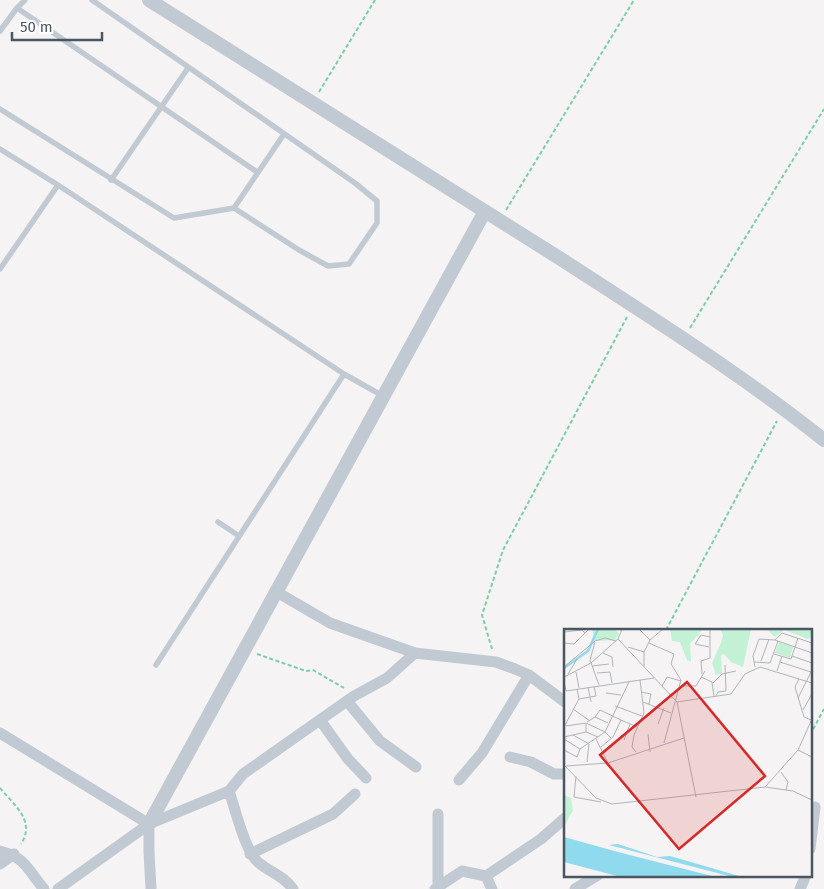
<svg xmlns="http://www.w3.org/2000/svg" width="824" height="889" viewBox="0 0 824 889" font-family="'Fira Sans',sans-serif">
<rect width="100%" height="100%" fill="#f5f3f3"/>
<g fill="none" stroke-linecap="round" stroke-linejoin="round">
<path stroke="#7ad0a6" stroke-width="2" stroke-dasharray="4 2.5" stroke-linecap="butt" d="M 319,92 L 375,0
M 506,210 L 634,0
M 690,328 L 824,109
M 666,630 L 777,421
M 492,649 L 482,615 L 503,550 L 627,317
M 257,654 L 306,671 L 313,670 L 344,688
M 810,735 L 824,709
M 0,788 C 14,805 36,821 21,844"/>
<path stroke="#c1cad2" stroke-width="5.5" d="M 17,8 L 257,172
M 0,31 L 17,8 L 25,0
M 0,109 L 174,218 L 234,208 L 299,250 L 328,266 L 349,264 L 377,223 L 377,201 L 355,183 L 92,0
M 0,149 L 58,185 L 344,374 L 383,396
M 111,180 L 188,68
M 234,208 L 284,134
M 0,269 L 58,185
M 218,522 L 239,536
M 156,665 L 344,374"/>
<path stroke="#c1cad2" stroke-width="11" d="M 275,591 L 330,623 L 415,653 L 496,662 L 515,669 L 529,675 L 565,702
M 347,701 L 380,741 L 416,767
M 320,720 L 348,759 L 366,778
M 0,733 L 149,824
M 510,757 L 531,762 L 554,774 L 565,774
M 459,780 L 482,753 L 529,675
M 229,791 C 235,808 245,852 259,863 C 271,873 283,875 293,889
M 438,814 L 438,887
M 149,824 L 149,852 L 151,889
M 810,849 L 815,807
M 0,851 C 26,857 28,871 44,889
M 250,854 L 333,814 L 355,794
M 0,864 L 14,854
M 486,876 L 492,889
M 58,889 L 149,824 L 229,791 L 243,774 L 354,696 L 387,678 L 415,653
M 435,889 L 462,871 L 486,876 L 541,839 L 565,818
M 575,889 L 598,875
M 800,889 L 806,875"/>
<path stroke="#c1cad2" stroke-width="14" d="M 149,0 C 287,87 426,173 564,261 C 652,318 741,374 824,440
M 149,824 L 485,211"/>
</g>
<g transform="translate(564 629)">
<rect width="248" height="248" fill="#f5f3f3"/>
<path d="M 28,0 L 51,0 L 55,5 L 51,11 L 31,12 ZM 106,0 L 139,0 L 126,15 L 127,33 L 123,31 L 116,13 L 108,12 ZM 156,0 L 187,0 L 179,38 L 167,33 L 160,25 L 157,26 L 158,44 L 152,46 L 148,34 L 157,14 L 159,6 ZM 202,0 L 247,0 L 247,8 L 244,10 L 220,1 L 211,8 ZM 215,13 L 229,18 L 226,29 L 211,24 ZM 0,166 L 7,169 L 9,181 L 0,198 Z" fill="#c3f1d5"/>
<path d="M 0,208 L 54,223 L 148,247 L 53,247 L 0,233 ZM 54,215 L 93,228 L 106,227 L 175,247 L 165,247 L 45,216 Z" fill="#90daee"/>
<path fill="none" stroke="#90daee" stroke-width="2.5" d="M 0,39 L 24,22 L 34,0"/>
<path fill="none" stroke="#b1b4b9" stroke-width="1" d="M 75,0 L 86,11M 0,3 L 18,1 L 21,4 L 25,0M 54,10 L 113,73 L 132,168M 211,11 L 218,4 L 248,14M 31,13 L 26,31 L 35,56M 0,14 L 10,15 L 21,4M 85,14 L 110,25 L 107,35 L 117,51 L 100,114M 64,18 L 80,23M 145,18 L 131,15 L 137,6 L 146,8M 39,24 L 48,28 L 49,38M 210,25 L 227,30 L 234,9M 228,27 L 248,34M 197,32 L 205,10M 190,33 L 206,34 L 214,12M 216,33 L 247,43M 28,37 L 45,35M 0,38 L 31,12 L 41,9 L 52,12M 80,38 L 80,23 L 86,11 L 99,0M 191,38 L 189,27 L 195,10 L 211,11 L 248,24M 213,42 L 218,27M 12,43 L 15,59M 33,44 L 46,43 L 48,54M 4,45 L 13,30M 138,45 L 137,32 L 146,29 L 146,0M 0,48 L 27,34 L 54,10 L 58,0M 137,48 L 148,53 L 150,68M 235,50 L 231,58 L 240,88 L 247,91M 0,52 L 2,62 L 90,49M 149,54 L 158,45 L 172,42M 98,57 L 103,48 L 117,52M 117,57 L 132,57 L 141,42M 24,58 L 27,73M 77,63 L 87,65 L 85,75M 42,64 L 57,66M 152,67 L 154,63 L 162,62 L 161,36M 234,69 L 247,43M 15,70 L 32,67 L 30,57M 79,73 L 107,84M 113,73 L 167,65 L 181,45 L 196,38 L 248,54M 51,77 L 78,87M 9,80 L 26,92M 239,81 L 248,65M 31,88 L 36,81 L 57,91 L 49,108 L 37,118M 57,91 L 73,98M 23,93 L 31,88 L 44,94M 22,94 L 41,103 L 47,109M 94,95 L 100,79M 2,97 L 22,94 L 22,103M 0,98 L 15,70 L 13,60M 84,105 L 86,123M 9,106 L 25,115 L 23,133M 0,108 L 22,103 L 34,108M 0,110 L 16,120M 32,110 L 44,134M 60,111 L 66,95M 0,121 L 13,128 L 16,120 L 41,103 L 65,53M 234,121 L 248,128M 72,123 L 68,118 L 70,106 L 80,84 L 76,51M 0,136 L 32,169 L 48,175 L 201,158 L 229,162 L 248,171M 2,137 L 44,134 L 120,109M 217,143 L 224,153 L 222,161M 12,147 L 10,168 L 37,173M 201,158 L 234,121 L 248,90"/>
<path fill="#d62828" fill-opacity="0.15" stroke="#d62828" stroke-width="2.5" d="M 123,53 L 201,147 L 115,220 L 36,126 Z"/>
<rect width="248" height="248" fill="none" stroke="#4a5661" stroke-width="2.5"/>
</g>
<path d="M12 32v8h90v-8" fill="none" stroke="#4a5661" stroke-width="2.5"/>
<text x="20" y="32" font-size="15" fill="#4a5661" stroke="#ffffff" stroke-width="4" paint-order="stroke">50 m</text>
</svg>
